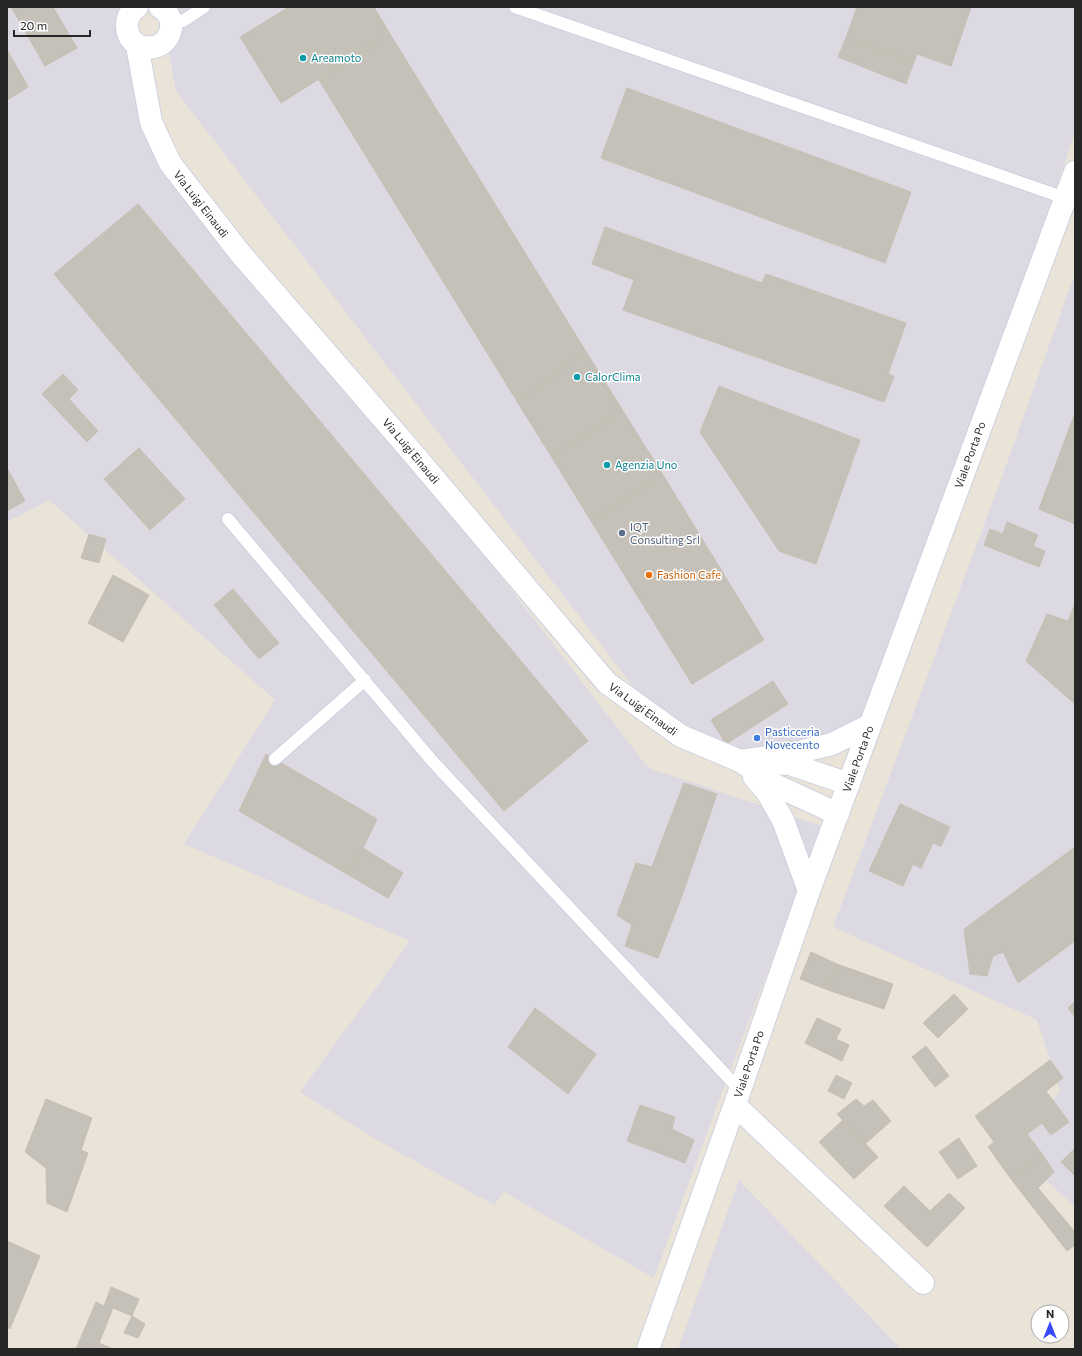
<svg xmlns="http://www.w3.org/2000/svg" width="1082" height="1356" viewBox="0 0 1082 1356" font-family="Commissioner,sans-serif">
<rect width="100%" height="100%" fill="#eae4d8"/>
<path fill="#dcd9e2" d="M 7,7 L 122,7 L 141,108 L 646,765 L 652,769 L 822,826 L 718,1103 L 654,1278 L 504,1192 L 494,1205 L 377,1140 L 300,1092 L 410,941 L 184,844 L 275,700 L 49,500 L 7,522 Z
M 160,7 L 1075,7 L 1075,132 L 1030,264 L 864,715 L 835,746 L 747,761 L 671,736 L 176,91 Z
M 1075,273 L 1075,1207 L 1013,1150 L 1060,1091 L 1037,1020 L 833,927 L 999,485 Z
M 739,1180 L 901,1349 L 678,1349 Z"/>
<path fill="#c5c0b8" stroke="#c5c0b2" d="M 11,7 L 53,7 L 77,48 L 45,66 Z
M 289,7 L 374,7 L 390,34 L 281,103 L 240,37 Z
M 857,7 L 971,7 L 951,66 L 917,54 L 914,62 L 846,38 Z
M 390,34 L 585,350 L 518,403 L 319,80 Z
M 846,38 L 914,62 L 906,84 L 838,57 Z
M 7,50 L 28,87 L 7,100 Z
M 7,50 L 28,87 L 7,100 Z
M 627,88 L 911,192 L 885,263 L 601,158 Z
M 138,204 L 588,741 L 504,811 L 54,274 Z
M 605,227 L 762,283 L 766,274 L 906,323 L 888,374 L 894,376 L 884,402 L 623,310 L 634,280 L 592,264 Z
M 585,350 L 623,411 L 551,456 L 518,403 Z
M 63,374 L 78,390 L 69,399 L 98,431 L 87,442 L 42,394 Z
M 719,386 L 860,440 L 816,564 L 779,551 L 700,432 Z
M 623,411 L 663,475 L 591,521 L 551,456 Z
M 1075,413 L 1075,524 L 1039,509 Z
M 139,448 L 185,499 L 150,530 L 104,479 Z
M 7,468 L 25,501 L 7,511 Z
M 663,475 L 764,640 L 692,684 L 591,521 Z
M 1007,522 L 1038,535 L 1033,546 L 1045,551 L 1039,567 L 984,545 L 990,529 L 1003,534 Z
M 89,534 L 106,539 L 99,563 L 81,558 Z
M 113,575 L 149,595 L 123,642 L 88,623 Z
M 233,589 L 279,643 L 259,659 L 214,605 Z
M 1075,604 L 1075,704 L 1026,661 L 1047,614 L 1068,621 Z
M 773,681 L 788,704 L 726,744 L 711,720 Z
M 266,754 L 377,819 L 363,848 L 347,874 L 239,811 Z
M 684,783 L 717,794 L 684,890 L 658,958 L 625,946 L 632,925 L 617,915 L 636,863 L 652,867 Z
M 900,804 L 950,827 L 941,846 L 933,843 L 921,868 L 913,864 L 903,886 L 869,871 Z
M 1075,847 L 1075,941 L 1018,983 L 1003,952 L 993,956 L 987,976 L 970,974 L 964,929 Z
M 363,848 L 403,873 L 388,898 L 347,874 Z
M 811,952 L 837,964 L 828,990 L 800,979 Z
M 837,964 L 893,984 L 884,1009 L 828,990 Z
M 954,994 L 968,1009 L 938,1038 L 923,1023 Z
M 1075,1001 L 1075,1017 L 1068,1008 Z
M 535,1008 L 596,1054 L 568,1094 L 508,1047 Z
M 817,1018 L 841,1029 L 836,1039 L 849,1045 L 842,1061 L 805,1043 Z
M 926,1046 L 949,1076 L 935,1087 L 912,1057 Z
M 1050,1060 L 1063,1078 L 1046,1091 L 1069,1122 L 1051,1135 L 1042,1123 L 1027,1134 L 1043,1155 L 1011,1179 L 988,1147 L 994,1142 L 975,1116 Z
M 836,1075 L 852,1083 L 844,1099 L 828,1091 Z
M 46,1099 L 92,1118 L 81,1150 L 88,1153 L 67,1212 L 47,1203 L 46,1168 L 25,1152 Z
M 856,1099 L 864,1106 L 873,1100 L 891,1121 L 865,1144 L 837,1114 Z
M 640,1105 L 675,1117 L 672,1129 L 694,1140 L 685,1163 L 627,1141 Z
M 843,1120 L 878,1157 L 854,1179 L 819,1142 Z
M 959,1138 L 977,1166 L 958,1179 L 939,1152 Z
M 1075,1148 L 1075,1176 L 1061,1162 Z
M 1043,1155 L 1054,1172 L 1038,1188 L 1075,1232 L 1075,1245 L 1067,1251 L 1011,1179 Z
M 904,1186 L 930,1211 L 949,1193 L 965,1208 L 927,1247 L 884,1206 Z
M 7,1241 L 40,1256 L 10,1329 L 7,1327 Z
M 111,1287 L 139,1299 L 132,1316 L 113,1308 L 99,1343 L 113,1349 L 76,1349 L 96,1302 L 104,1306 Z
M 132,1316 L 145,1324 L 138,1338 L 124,1333 Z"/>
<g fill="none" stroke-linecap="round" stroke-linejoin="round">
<g stroke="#ced0e0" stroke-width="14">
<path id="lane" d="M 515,7 L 1065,198
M 169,18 L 183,21 L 204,7
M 228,519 L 434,763 L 740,1090
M 275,759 L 365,680"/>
</g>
<g stroke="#ced0e0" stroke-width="24">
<path id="street" d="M 137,7 C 131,11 127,17 127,25 C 126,53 167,56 171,28 C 172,19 167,11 160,7
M 137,45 L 151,122 L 170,163 L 240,253 L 411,451 L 607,683 L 681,736 L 740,761 L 775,785 L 838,814
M 740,761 L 795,753 L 832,744 L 870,725
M 771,763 L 790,764 L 849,784
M 754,777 L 767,792 L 783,820 L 809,891
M 735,1105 L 923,1283"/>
</g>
<g stroke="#ced0e0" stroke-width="24">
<path id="secondary" d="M 648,1349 L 740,1090 L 809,891 L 1075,172"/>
</g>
<use href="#lane" stroke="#fff" stroke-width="12"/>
<use href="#street" stroke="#fff" stroke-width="22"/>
<use href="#secondary" stroke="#fff" stroke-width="22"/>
</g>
<g fill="#0f9aa8" stroke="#fff" stroke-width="1.5">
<circle cx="303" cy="58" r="4"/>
<circle cx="577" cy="377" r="4"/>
<circle cx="607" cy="465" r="4"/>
</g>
<circle fill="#5c6f8a" stroke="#fff" stroke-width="1.5" cx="622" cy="533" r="4"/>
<circle fill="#e8710a" stroke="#fff" stroke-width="1.5" cx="649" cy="575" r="4"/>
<circle fill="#3f7fe0" stroke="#fff" stroke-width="1.5" cx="757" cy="738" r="4"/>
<g text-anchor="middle" stroke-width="3" stroke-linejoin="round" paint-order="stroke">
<g font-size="11" fill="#0d838f" stroke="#fff" text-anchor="start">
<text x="311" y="62">Areamoto</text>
<text x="585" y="381">CalorClima</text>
<text x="615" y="469">Agenzia Uno</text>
</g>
<g font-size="11" fill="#272727" stroke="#fff">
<text transform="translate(201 204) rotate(52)" y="4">Via Luigi Einaudi</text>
<text transform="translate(411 451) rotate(50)" y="4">Via Luigi Einaudi</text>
<text transform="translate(970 455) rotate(-70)" y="4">Viale Porta Po</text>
<text transform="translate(643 709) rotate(36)" y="4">Via Luigi Einaudi</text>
<text transform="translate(858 759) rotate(-70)" y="4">Viale Porta Po</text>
<text transform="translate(749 1064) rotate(-71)" y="4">Viale Porta Po</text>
</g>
<g font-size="11" fill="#4e5e75" stroke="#fff" text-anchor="start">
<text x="630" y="531">IQT<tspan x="630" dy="13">Consulting Srl</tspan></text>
</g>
<g font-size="11" fill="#c56008" stroke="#fff" text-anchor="start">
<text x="657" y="579">Fashion Cafe</text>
</g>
<g font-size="11" fill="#366cbe" stroke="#fff" text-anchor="start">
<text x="765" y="736">Pasticceria<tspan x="765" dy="13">Novecento</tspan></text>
</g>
</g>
<rect width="1082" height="1356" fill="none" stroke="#272727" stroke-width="16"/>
<g transform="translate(1050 1324)"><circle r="19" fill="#ffffff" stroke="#a9a9a9"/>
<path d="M0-3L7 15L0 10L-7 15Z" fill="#374bf8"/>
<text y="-6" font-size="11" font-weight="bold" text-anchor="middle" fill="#272727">N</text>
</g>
<path d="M14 30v6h76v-6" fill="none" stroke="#272727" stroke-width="2"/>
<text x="20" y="30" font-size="12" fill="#272727" stroke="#ffffff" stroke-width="3" paint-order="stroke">20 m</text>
</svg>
